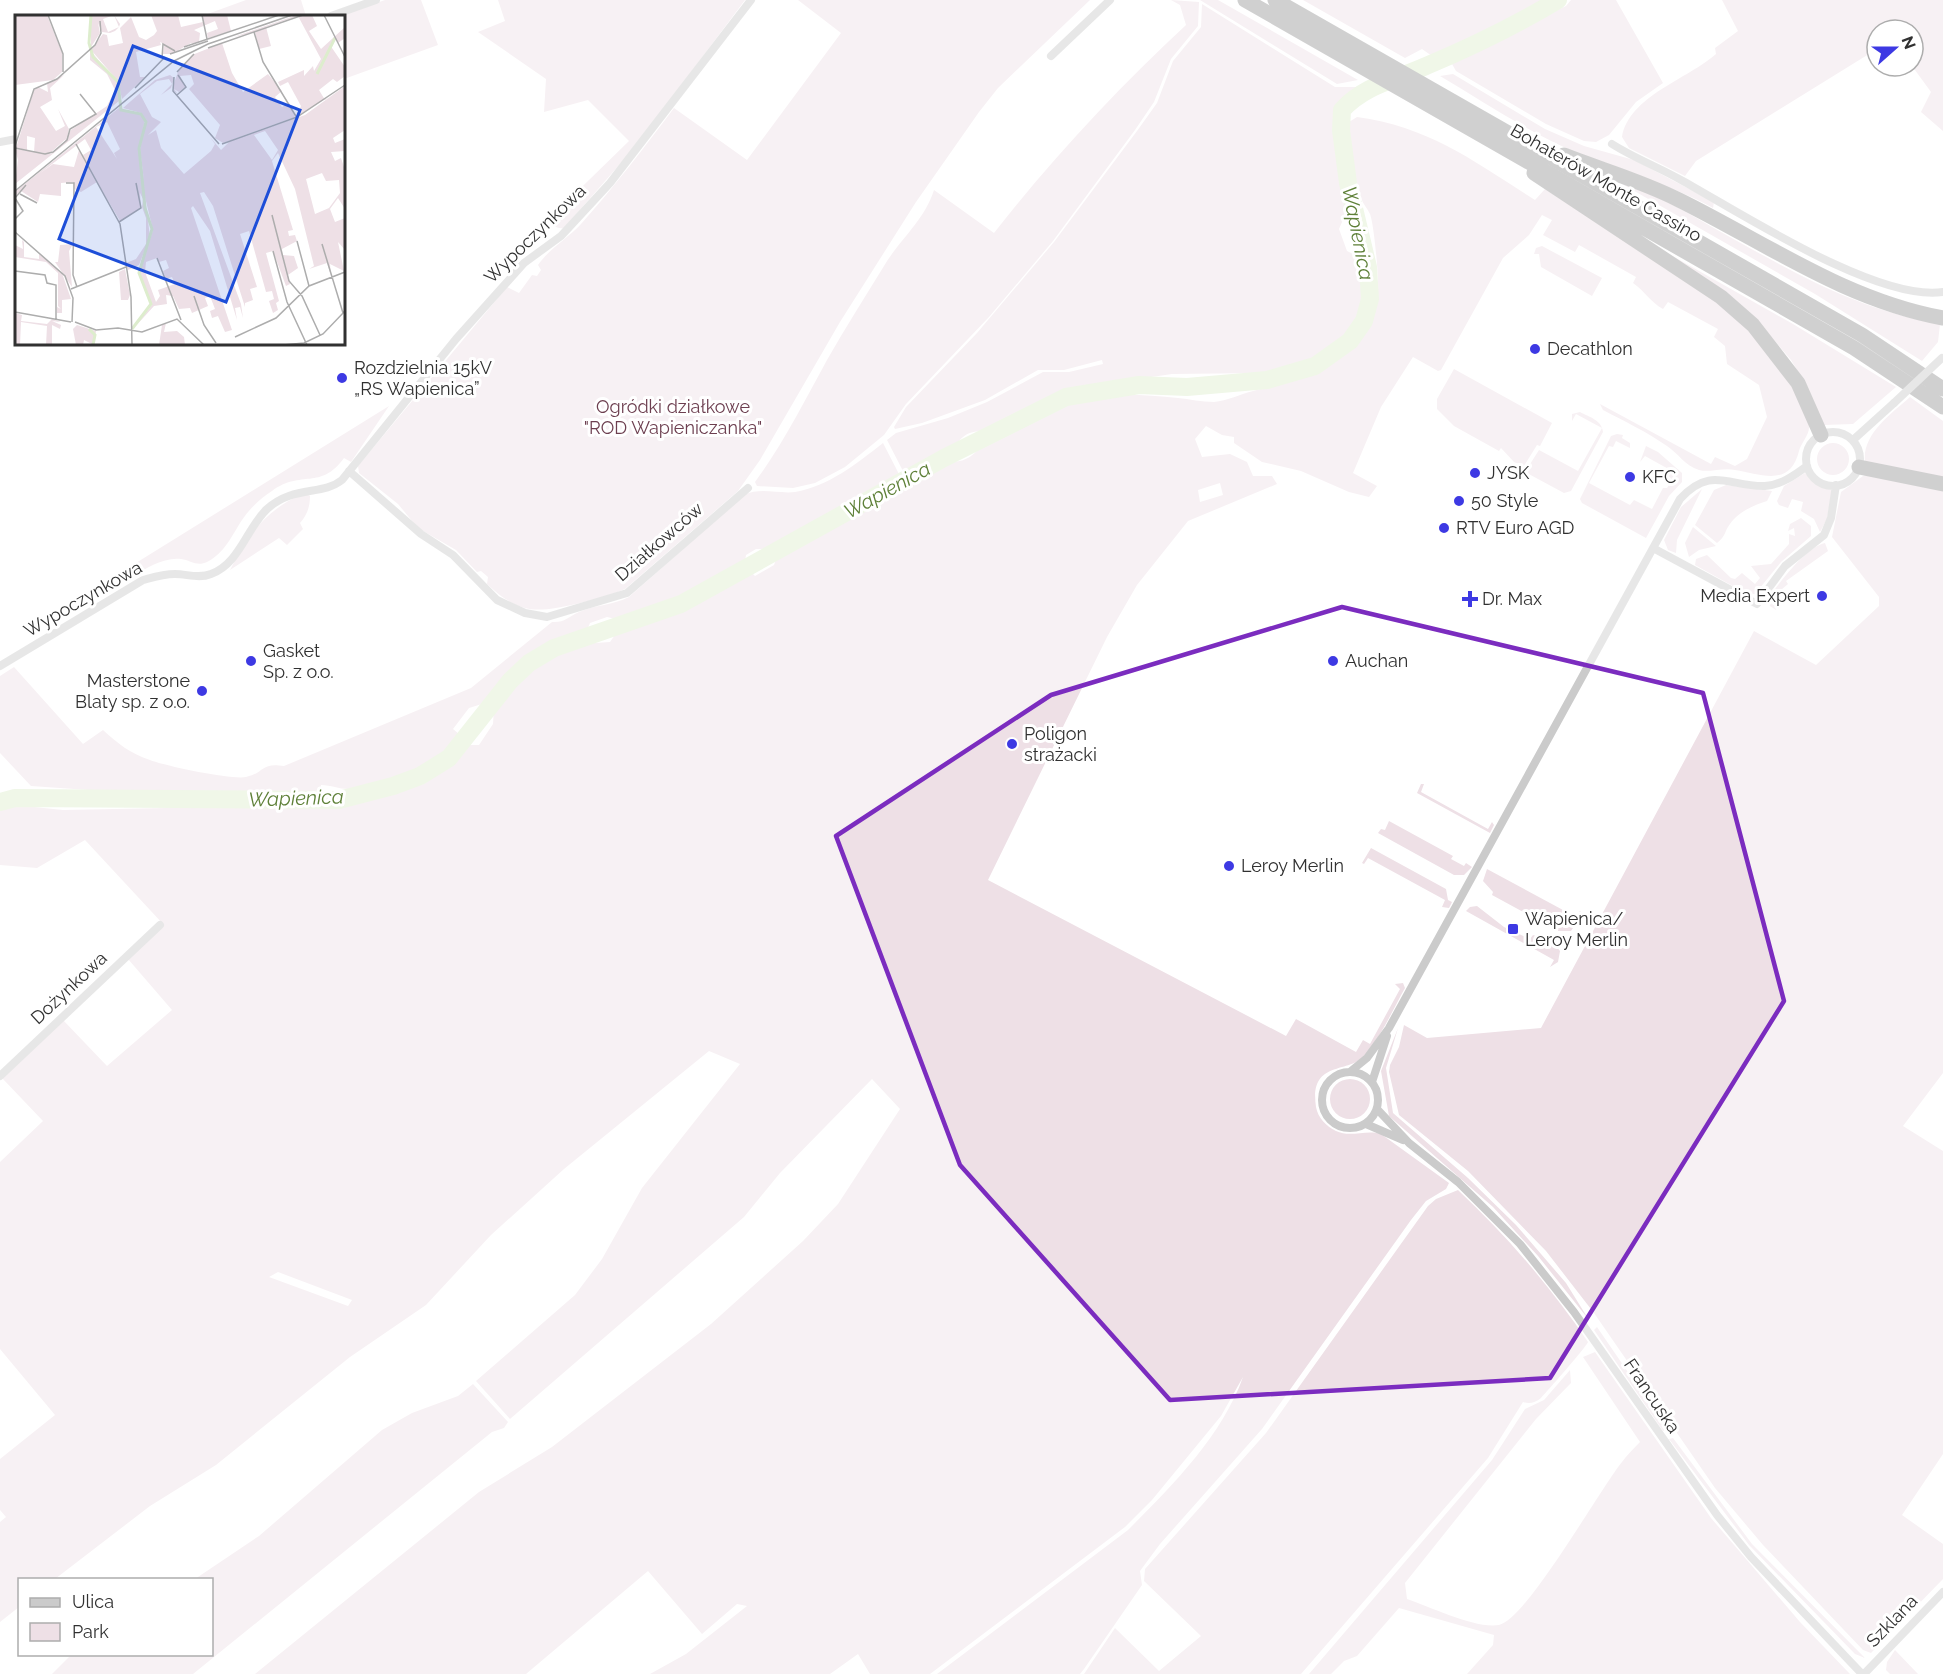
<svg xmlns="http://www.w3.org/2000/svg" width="1943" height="1674" viewBox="0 0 1943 1674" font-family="Raleway,sans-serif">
<rect width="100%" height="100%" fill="#fff"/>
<path fill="#eee0e6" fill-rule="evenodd" d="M 246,0 L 301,0 L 306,16 L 202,16 Z
M 385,0 L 421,0 L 438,45 L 344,79 L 344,16 L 339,16 Z
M 498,0 L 745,0 L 634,148 L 564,228 C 556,229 553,226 550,218 L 629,141 L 588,100 L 544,112 L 546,79 L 478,32 L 505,21 Z
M 798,0 L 1090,0 L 998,88 L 979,112 L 916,202 L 840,322 L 760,460 L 738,491 L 625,589 C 609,596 593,600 576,604 C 535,613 519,614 487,584 L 488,577 L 481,571 L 477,572 L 456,550 L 418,528 L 398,504 L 359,473 L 358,466 L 507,287 L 519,293 L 532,275 L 537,276 L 541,270 L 538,265 C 550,248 567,239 581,224 C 614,187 644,148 674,108 L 747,160 L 841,33 Z
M 1171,0 L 1199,2 L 1198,26 L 1171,59 L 1154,102 L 1135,130 L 1053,241 L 989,317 L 906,404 L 884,435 L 845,467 L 815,483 L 793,488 L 757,486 L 755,482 C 783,444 804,402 827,360 C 845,328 865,297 884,266 C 900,239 924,221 934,190 L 994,233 C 1052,159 1116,90 1186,25 L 1180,5 Z
M 1200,0 L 1218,0 L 1358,80 L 1337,84 Z
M 1303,0 L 1546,0 L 1432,56 L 1422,49 L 1405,58 Z
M 1571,0 L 1616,0 L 1663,83 L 1636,102 L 1609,135 L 1596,142 L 1584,141 L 1546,124 L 1456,71 L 1452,64 L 1456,59 L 1566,6 Z
M 1722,0 L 1943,0 L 1943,131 L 1921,112 L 1931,92 L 1912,66 L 1913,30 L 1877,30 L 1877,49 L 1696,161 L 1685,176 L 1629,148 L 1622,137 C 1629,96 1688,79 1716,54 L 1715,48 L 1738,31 Z
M 1202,4 L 1335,87 L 1361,87 L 1342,101 L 1337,114 L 1337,135 L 1349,206 L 1339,229 L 1347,251 L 1359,257 L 1365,282 L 1363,311 L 1354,329 L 1332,348 L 1304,364 L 1265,373 L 1172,374 L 1083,387 L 1058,395 L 982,431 C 959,432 963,442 947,451 C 933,459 918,466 904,473 L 887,440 L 896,433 L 948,418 L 987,402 L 1043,372 L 1069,372 L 1103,364 L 1102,360 L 1064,370 L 1038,370 L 985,400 L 922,423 L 895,429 L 894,427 L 906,407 L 977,333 L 1054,242 L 1137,131 L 1157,103 L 1173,61 L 1201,27 Z
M 1453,74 L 1545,129 L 1584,146 L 1634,160 L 1714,202 L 1713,208 C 1672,185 1621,171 1575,152 C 1528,132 1484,102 1440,76 Z
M 1357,117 C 1430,127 1475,162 1535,200 L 1545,189 L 1718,302 C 1747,326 1806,387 1809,426 C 1810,434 1801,443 1799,451 C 1790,488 1761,474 1735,470 C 1724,467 1709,473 1699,470 C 1685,466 1678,453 1667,446 C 1647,432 1624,421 1603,410 L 1600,404 L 1711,464 L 1715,457 L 1735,466 L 1747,459 L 1767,417 L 1759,385 L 1727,364 L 1725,346 L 1714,337 L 1718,329 L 1668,302 L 1663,309 C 1650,302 1645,291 1633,283 L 1636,277 L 1579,245 L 1575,252 L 1543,235 L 1552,220 L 1542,215 L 1529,235 L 1503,258 L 1441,370 L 1438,371 L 1413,357 L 1381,407 L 1353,473 L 1377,486 L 1369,497 L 1349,492 L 1301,471 L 1262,462 L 1234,443 L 1234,437 L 1222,435 L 1206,426 L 1195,439 L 1202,457 L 1230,454 L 1247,462 L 1253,476 L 1272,476 L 1277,484 L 1188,521 L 1137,585 L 1107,637 L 988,880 L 1286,1036 L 1296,1019 L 1356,1052 L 1363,1040 L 1370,1044 L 1400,989 L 1395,984 L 1403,983 L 1405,988 C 1392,1011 1381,1037 1364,1056 C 1348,1074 1309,1060 1316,1107 C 1318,1118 1326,1126 1336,1131 C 1351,1138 1366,1129 1381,1134 L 1449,1183 L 1446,1189 L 1426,1201 L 1411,1220 L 1262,1429 L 1160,1544 L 1140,1571 L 1142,1585 L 1084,1669 L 1080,1674 L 937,1674 L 1128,1530 C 1171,1487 1222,1436 1243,1377 L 1221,1416 L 1152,1500 L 1125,1527 L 930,1674 L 870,1674 L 858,1654 L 830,1674 L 650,1674 L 686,1654 L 747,1606 L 737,1604 L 702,1634 L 648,1571 L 526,1674 L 255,1674 L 479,1492 L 552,1447 L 711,1324 L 803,1241 L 838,1204 L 900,1109 L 872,1079 L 780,1173 L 744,1217 L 510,1419 L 476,1381 L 575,1295 L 602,1259 L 642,1188 L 740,1064 L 709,1051 L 564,1169 L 491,1235 L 426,1305 L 350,1357 L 216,1465 L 150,1506 L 55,1579 L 20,1580 L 19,1607 L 0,1622 L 0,1522 L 6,1517 L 0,1510 L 0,1459 L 55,1415 L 0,1349 L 0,1162 L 43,1121 L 2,1078 L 63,1020 L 107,1066 L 172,1010 L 128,959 L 163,924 L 85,840 L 37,868 L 0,865 L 0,808 L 15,805 L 63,810 L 218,807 L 333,809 L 424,784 L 453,762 L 468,745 L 479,745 L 493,724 L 494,707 L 528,671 L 555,654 L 590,640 L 595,643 L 610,642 L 617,632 L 683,607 L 751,572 L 755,576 L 774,565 L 777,557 L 950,462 C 970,462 973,453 987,442 C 1015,421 1057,402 1091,397 C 1120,393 1149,395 1178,398 C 1189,399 1202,402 1214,402 C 1227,401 1241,394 1253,391 C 1306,378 1374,356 1378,290 C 1379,278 1374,224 1370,214 C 1367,208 1363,204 1361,198 C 1353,173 1351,148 1349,122 ZM 1220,483 L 1223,495 L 1200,502 L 1198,490 ZM 278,1272 L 352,1300 L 348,1306 L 269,1277 Z
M 1622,184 C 1658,194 1689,214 1721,232 C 1795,273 1855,309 1940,324 L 1938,342 L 1922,361 L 1815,294 Z
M 1646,241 L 1793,324 L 1896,387 L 1853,424 L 1824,425 L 1807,386 L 1791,360 L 1757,320 Z
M 1542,246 L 1602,278 L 1592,296 L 1541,267 L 1539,254 L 1534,254 L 1536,248 Z
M 1454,369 L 1552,423 L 1540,446 L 1537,445 L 1524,466 L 1514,462 L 1501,448 L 1499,451 L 1454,426 L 1437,409 L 1437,399 Z
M 1910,397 L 1943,421 L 1943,478 L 1865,462 C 1862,434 1890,415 1910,397 Z
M 389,406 L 351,462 L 344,458 C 320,491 302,469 272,491 C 260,499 250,508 242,520 C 232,535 225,553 207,562 C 197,567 190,560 181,559 C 164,557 147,568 133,576 L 128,576 L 123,571 Z
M 1580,412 C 1589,417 1602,420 1603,432 L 1571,491 L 1564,493 L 1525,472 L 1539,450 L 1578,471 L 1602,428 L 1576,414 L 1572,421 L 1572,414 Z
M 1617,434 L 1623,435 L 1622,438 L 1630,443 L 1630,448 L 1616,441 L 1613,447 L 1609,446 L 1589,483 L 1630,505 L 1634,500 L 1652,509 L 1663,488 L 1667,488 L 1672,480 L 1669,476 L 1672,471 L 1645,456 L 1640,462 L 1646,446 L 1658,452 L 1682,473 L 1682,482 L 1669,496 L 1646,538 L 1582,503 L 1580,499 L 1611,436 Z
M1817 459a16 16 0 1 1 32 0a16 16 0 1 1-32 0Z
M 883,443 L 900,476 L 775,549 L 756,549 L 746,555 L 745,562 L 669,604 L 620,620 L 607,617 L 590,623 L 587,630 L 553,642 L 529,657 L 482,704 L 469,708 L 453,729 L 459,734 C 454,740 450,747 444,753 C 426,770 373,790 348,789 C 339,789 331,785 321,785 L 320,793 L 146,794 L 31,786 L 0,753 L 0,676 L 14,667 L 83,744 L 103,730 C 117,743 131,754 150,760 C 165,766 232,780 246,777 C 265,773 260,762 284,766 L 471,688 L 552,622 C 564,623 568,617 579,612 C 595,605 613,605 629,597 L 744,495 C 760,487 778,494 795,492 C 829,486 856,464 883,443 Z
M 1805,473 L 1817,485 L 1832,490 L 1827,519 L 1820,532 L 1814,519 L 1801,511 L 1803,502 L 1792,499 L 1788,508 L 1779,505 L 1777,501 L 1784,486 Z
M 1869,475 L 1943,491 L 1943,1073 L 1903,1126 L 1943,1151 L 1943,1454 L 1902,1515 L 1943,1544 L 1943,1579 L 1871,1653 L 1863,1650 L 1763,1545 L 1715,1488 L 1594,1313 L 1546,1251 L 1468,1171 L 1399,1115 L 1389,1072 L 1390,1065 L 1399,1047 L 1404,1025 L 1427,1038 L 1541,1028 L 1754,631 L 1816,665 L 1879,606 L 1879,597 L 1832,537 L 1841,492 L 1863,476 Z
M 1726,485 L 1772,491 L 1767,501 C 1754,505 1738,512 1730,524 C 1724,532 1726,536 1717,543 L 1695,525 L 1714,490 Z
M 1702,489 L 1677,540 L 1676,553 L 1668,550 L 1664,540 L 1681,507 Z
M 305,493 L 310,496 C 310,507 307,515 300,523 L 303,529 L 287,545 L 279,538 L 230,570 C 249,534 266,509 305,493 Z
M 1801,518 L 1811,526 L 1811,536 L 1781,562 L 1755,594 L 1747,594 L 1695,565 L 1696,559 L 1707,555 L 1731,578 L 1735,579 L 1742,573 L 1755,584 L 1760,578 L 1751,566 L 1771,564 L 1789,544 L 1789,534 L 1795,536 L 1794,528 L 1788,531 L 1790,524 Z
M 1693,527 L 1716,546 L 1699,550 L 1689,557 L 1685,543 Z
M 1825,543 L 1828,551 L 1786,581 L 1788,584 L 1781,590 L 1783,597 L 1777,594 L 1771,603 L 1777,607 L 1776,610 L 1770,606 L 1768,599 C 1779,583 1806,547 1825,543 Z
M 1421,784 L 1424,784 L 1421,792 L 1488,829 L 1492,822 L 1494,825 L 1490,833 L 1417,793 Z
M 1389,821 L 1453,856 L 1451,859 L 1464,866 L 1466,863 L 1472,867 L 1464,875 L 1454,875 L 1378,833 L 1381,829 L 1385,830 Z
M 1371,848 L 1446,889 L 1448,900 L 1452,902 L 1449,908 L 1442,907 L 1445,900 L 1368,858 L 1364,864 L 1362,863 Z
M 1487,869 L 1576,917 L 1580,911 L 1582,914 L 1571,931 L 1558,931 L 1492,895 L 1493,892 L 1483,881 Z
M 1477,906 L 1504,927 L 1530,939 L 1533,935 L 1552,941 L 1560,951 L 1558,962 L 1550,967 L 1554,960 L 1466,911 L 1470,907 Z
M 1398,1028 L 1386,1068 L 1393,1113 L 1468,1178 L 1516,1225 L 1566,1283 L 1589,1320 L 1538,1256 L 1493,1207 L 1389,1116 L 1381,1071 Z
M1330 1099a20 20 0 1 1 40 0a20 20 0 1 1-40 0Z
M 1458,1190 C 1507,1236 1550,1286 1588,1342 C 1587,1346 1546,1393 1541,1398 C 1535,1403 1529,1404 1523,1402 L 1488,1458 L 1301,1674 L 1084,1674 L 1115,1628 L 1159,1671 L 1201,1636 L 1144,1581 L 1145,1569 L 1266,1433 L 1428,1206 L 1436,1199 Z
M 1597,1327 L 1667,1429 L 1663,1431 L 1594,1330 Z
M 1595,1352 L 1711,1518 L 1800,1622 L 1850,1674 L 1467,1674 L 1493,1645 L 1494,1635 L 1399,1608 L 1357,1656 L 1344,1661 L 1331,1674 L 1309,1674 L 1492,1460 L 1525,1409 L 1544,1400 L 1570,1370 L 1571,1383 L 1536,1419 L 1405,1583 L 1407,1599 C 1431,1607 1475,1629 1499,1625 C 1526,1620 1600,1489 1622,1462 C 1627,1455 1634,1448 1640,1442 L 1583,1357 Z
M 473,1384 L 508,1422 L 504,1428 L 492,1432 L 193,1674 L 52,1674 L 71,1655 L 212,1654 L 212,1580 L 195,1579 L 259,1536 L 382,1430 L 412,1413 L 458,1396 Z
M 1673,1438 L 1752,1544 L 1865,1658 L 1855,1654 L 1749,1545 L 1669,1439 Z
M 1895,1650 L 1918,1674 L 1890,1674 L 1886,1670 L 1887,1662 Z"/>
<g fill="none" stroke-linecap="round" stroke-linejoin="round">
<path stroke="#ddedcd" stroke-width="18" d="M 0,802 L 15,798 L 339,800 L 393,786 L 420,776 L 449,758 L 510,681 L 529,663 L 554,648 L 681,604 L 944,458 L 1066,397 L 1139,385 L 1187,387 L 1267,380 L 1315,366 L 1350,341 L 1364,321 L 1370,299 L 1368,267 L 1348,183 L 1341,130 L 1342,110 C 1365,85 1395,80 1426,66 C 1471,47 1516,25 1558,0"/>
<path stroke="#cbcbcb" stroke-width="8" d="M 331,16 L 376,0
M 1051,56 L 1110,0
M 0,142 L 16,139
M 1612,144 C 1634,158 1658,167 1681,180 C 1741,213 1877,302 1943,292
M1806 459a27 27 0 1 1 54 0a27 27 0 1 1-54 0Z
M 1853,440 L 1894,403
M 349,471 L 421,534 L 453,555 L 497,600 L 525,613 L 547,617 L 627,593 L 748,488
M 1653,548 L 1757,604 L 1785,566 L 1824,535 L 1831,518 L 1836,485
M 0,666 L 143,580 C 154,577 163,574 175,574 C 187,574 199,579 211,574 C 240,563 246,529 267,509 C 294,485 322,496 342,480 L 456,339 L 524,263 L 561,236 L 610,183 L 751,0
M 1351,1071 L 1367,1058 L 1389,1028 L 1680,499 C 1711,465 1729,487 1765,486 C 1781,485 1795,475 1807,466
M1322 1100a28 28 0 1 1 56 0a28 28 0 1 1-56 0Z
M 0,1076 L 160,925
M 1372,1082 L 1387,1036
M 1377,1109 L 1409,1143 L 1458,1182 L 1520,1244 L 1574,1312 L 1717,1515 L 1751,1557 L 1862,1674
M 1366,1124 L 1403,1140
M 1864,1674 L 1943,1592"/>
<path stroke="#989898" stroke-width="15" d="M 1245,0 L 1854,348 L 1943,407
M 1275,0 L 1862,335 L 1943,389
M 1564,155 C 1602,170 1642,181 1679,200 C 1766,243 1845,300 1943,318
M 1534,173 L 1721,297 L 1753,325 L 1798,383 L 1821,435
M 1859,467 L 1943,484"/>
<path stroke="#cbcbcb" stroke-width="8" d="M 1894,403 L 1942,358"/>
</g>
<path d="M0 0H1943V1674H0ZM 1342,607 L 1703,693 L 1784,1001 L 1550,1378 L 1170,1400 L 960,1165 L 836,836 L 1051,695 Z" fill="#fff" fill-opacity=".55" fill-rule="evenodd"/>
<path fill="none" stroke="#7b2cbf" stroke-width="4.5" stroke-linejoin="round" d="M 1342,607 L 1703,693 L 1784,1001 L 1550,1378 L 1170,1400 L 960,1165 L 836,836 L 1051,695 Z"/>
<g fill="#3d39e3" stroke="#fff" stroke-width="2">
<circle cx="1535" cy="349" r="6"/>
<circle cx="342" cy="378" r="6"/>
<circle cx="1475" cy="473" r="6"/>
<circle cx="1630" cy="477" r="6"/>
<circle cx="1459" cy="501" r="6"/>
<circle cx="1444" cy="528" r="6"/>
<circle cx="1822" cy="596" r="6"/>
<path d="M1467 590h6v6h6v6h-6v6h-6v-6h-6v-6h6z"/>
<circle cx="251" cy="661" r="6"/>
<circle cx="1333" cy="661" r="6"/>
<circle cx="202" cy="691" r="6"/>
<circle cx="1012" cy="744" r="6"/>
<circle cx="1229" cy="866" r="6"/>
<rect x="1507" y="923" width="12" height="12" rx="3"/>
</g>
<g text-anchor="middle" stroke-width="6" stroke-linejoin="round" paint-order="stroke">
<g font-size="18" fill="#313131" stroke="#fff">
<text transform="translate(1606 183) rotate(30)" y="6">Bohaterów Monte Cassino</text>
<text transform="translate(535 234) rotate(-44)" y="6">Wypoczynkowa</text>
<text transform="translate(659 542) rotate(-41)" y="6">Działkowców</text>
<text transform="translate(83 599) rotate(-30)" y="6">Wypoczynkowa</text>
<text transform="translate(69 988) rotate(-43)" y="6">Dożynkowa</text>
<text transform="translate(1652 1396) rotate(56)" y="6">Francuska</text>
<text transform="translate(1892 1621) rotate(-46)" y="6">Szklana</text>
</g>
<g font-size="18" fill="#313131" stroke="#fff" text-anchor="start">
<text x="1547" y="355">Decathlon</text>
<text x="354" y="374">Rozdzielnia 15kV<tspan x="354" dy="21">„RS Wapienica”</tspan></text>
<text x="1487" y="479">JYSK</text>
<text x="1642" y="483">KFC</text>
<text x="1471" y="507">50 Style</text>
<text x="1456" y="534">RTV Euro AGD</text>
<text x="1810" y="602" text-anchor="end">Media Expert</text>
<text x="1482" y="605">Dr. Max</text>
<text x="263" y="657">Gasket<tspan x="263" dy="21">Sp. z o.o.</tspan></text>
<text x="1345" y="667">Auchan</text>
<text x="190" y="687" text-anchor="end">Masterstone<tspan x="190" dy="21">Blaty sp. z o.o.</tspan></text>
<text x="1024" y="740">Poligon<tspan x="1024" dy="21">strażacki</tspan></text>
<text x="1241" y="872">Leroy Merlin</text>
<text x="1525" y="925">Wapienica/<tspan x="1525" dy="21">Leroy Merlin</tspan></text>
</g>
<g font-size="18" fill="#6d3f50" stroke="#fff">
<text x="673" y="413">Ogródki działkowe<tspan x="673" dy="21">"ROD Wapieniczanka"</tspan></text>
</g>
<g font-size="20" font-style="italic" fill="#5e8038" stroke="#fff">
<text transform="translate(1358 233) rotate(79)" y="7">Wapienica</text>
<text transform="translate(887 490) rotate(-29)" y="7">Wapienica</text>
<text transform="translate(296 798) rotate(-2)" y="7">Wapienica</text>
</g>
</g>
<g transform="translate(15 15)">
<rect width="330" height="330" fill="#fff"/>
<path d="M 0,0 L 32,0 L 47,38 L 47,57 L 38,65 L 0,70 ZM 76,0 L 99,0 L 88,4 L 93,17 L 104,12 L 99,0 L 105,9 L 104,12 L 100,16 L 95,18 L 87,17 L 83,8 L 85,18 L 76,32 ZM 136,0 L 163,0 L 166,12 L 188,7 L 187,0 L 212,0 L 216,16 L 193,23 L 192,18 L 203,14 L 200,6 L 179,15 L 185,18 L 184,27 L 216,18 L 179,29 L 176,28 L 157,39 L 148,39 L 149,29 L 145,27 L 146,30 L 121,37 L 125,62 L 130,62 L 107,84 L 103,66 L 76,35 L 88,19 L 92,20 L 94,31 L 108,28 L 105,13 L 116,2 L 124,22 L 131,25 L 139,20 L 142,16 ZM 282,0 L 297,0 L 302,11 L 294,16 L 306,34 L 330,12 L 330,23 L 323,28 L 321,24 L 315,30 L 330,52 L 330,61 L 322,67 L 318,64 L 304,75 L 310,85 L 314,82 L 282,101 L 286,91 L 273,67 L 265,71 L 263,67 L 289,55 L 289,61 L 298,51 L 299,56 L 306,44 L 283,1 L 251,12 L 256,31 L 244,34 L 240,17 L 219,22 ZM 207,28 L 217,58 L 228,77 L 253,59 L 267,76 L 260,82 L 262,85 L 267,92 L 274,88 L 280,102 L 208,128 L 200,123 L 205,110 L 174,74 L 179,69 L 176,60 L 165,61 L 170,72 L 164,77 L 159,74 L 163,79 L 159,76 L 158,71 L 163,57 L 177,40 ZM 75,35 L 102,67 L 104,86 L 0,169 L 3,145 L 0,134 L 36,139 L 48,129 L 56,115 L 92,91 L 100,75 L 92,59 L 75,45 ZM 49,60 L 35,73 L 37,85 L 25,92 L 41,116 L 50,111 L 43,94 L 54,114 L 52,123 L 34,139 L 19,137 L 20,123 L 12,121 L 12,135 L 1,133 L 19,75 L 23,72 L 33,77 L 32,68 ZM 155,60 L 159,63 L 156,73 L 146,80 L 157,69 L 154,64 L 142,66 L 125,79 L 137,102 L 146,107 L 133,120 L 141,115 L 146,133 L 169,159 L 196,136 L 200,129 L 195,122 L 206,135 L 215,126 L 290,100 L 330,71 L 330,115 L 318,123 L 320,128 L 330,124 L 330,136 L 316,137 L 320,146 L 326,143 L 330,155 L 330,194 L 323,183 L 315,194 L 320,207 L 330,203 L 330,235 L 323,227 L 329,256 L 315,249 L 316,261 L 312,248 L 294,254 L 299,251 L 280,174 L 263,138 L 257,146 L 278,215 L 273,216 L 274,221 L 280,220 L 282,226 L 267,234 L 268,240 L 279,241 L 283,253 L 273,260 L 275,269 L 271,271 L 258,236 L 251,238 L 264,286 L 261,288 L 263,295 L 258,298 L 254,286 L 259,284 L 257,276 L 251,277 L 234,216 L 225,219 L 242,272 L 235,274 L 238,285 L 230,288 L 230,292 L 198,191 L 189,177 L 185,178 L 226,289 L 228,303 L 225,292 L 220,293 L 222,305 L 195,216 L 178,191 L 176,193 L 217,315 L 210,317 L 203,301 L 197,303 L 195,296 L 200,294 L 195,281 L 190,283 L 193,291 L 177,298 L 175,293 L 164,294 L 158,281 L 151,280 L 152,289 L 139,291 L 118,314 L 137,290 L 124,258 L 138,215 L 130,182 L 135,222 L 124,250 L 113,255 L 111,248 L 121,244 L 131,229 L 131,203 L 127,192 L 128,184 L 125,178 L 126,193 L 105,206 L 82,167 L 66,177 L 59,174 L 58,167 L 46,168 L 46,181 L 25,179 L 23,187 L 6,176 L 13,169 L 0,181 L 0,177 L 105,92 L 107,95 L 127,100 L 130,105 L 124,134 L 129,166 L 125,134 L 131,105 L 126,98 L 108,93 L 140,65 ZM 92,107 L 105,134 L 99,138 L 102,144 L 81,112 ZM 250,116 L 263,135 L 257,145 L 239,120 ZM 70,124 L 76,135 L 68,140 L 64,135 L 59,152 L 38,149 L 24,159 ZM 307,158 L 311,166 L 324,165 L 325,178 L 314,193 L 300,199 L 291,164 ZM 142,243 L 144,247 L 151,245 L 154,253 L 148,256 L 151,264 L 157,262 L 160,269 L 143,275 L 145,281 L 141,287 L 130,257 L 131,247 ZM 7,225 L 9,227 L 9,242 L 24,244 L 24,239 L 47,258 L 56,284 L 47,285 L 47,298 L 42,298 L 42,292 L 46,294 L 43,291 L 43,258 L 31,247 L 0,242 L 0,230 L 8,234 ZM 58,229 L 54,236 L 57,272 L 40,247 L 43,247 L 45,230 ZM 110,254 L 115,280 L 113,285 L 106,285 L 104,257 ZM 0,298 L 7,300 L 6,306 L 32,309 L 37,304 L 46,307 L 37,306 L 46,310 L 45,314 L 37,310 L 37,330 L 31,330 L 32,311 L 6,307 L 5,330 L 0,330 ZM 151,308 L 149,317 L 162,316 L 169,322 L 170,330 L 144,330 L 147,310 ZM 62,310 L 81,316 L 79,330 L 69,325 L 68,330 L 61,330 L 58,314 Z" fill="#eee0e6" fill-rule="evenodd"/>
<path fill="none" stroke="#ddedcd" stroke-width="3" d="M 76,0 L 74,28 L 78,42 L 103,67 L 106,95 L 126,99 L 131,107 L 124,133 L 130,193 L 137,214 L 124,258 L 136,289 L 117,314M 302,59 L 320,23M 74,314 L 80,320 L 78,330"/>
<path fill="none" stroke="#adadad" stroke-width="1.5" d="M 33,0 L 48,39 L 48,57M 187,0 L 192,24M 309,0 L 330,42M 239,17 L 248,47 L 282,103M 169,32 L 264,0M 193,33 L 288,0M 155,39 L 193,26M 147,43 L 148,29 L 160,36M 162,57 L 179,39M 159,62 L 158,76 L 204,129M 120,73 L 150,42M 162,80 L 171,72 L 163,60M 61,129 L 105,209 L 116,282 L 117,330M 207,129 L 282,102 L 330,70M 0,131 L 19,74 L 42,64 L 80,30 L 86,18 L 85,6M 0,133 L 30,139 L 38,137 L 52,125 L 55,114 L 81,99 L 65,79M 51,168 L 59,168 L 58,260 L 62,272M 0,176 L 159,46 L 193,29 L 277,0M 5,179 L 22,188M 257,200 L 274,266 L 287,281 L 305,320M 0,204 L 8,196 L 0,183 L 11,170M 104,207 L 126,193 L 121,168M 0,217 L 50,261 L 58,283 L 57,307M 282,226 L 294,271M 307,229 L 328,298M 258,236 L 272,287 L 292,330M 142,243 L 166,305M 0,256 L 30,260 L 32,268 L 41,270 L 41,304M 56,274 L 111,252M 179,281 L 189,310 L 201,328M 0,297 L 56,307M 60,307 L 81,315 L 103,313 L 127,317 L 162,304 L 189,330M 220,322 L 261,303 L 294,271 L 330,257M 268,330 L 289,328 L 308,319 L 330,296"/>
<path fill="#1d4ed8" fill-opacity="0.15" stroke="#1d4ed8" stroke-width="3" d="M 118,31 L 285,95 L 211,287 L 44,224 Z"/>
<rect width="330" height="330" fill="none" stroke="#313131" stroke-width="3"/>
</g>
<rect x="18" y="1578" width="195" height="78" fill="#ffffff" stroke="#adadad" stroke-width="1.5"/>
<rect x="30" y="1598" width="30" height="9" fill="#cbcbcb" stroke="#adadad" stroke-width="1.5"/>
<text x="72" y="1608" font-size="18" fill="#313131">Ulica</text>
<rect x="30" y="1623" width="30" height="18" fill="#eee0e6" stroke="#adadad" stroke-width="1.5"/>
<text x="72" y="1638" font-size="18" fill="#313131">Park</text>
<g transform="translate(1895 48) rotate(69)"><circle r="28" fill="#ffffff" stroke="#adadad" stroke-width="1.5"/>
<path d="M0-4.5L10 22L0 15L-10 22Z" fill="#3d39e3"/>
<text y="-9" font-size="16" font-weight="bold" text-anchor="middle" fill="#313131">N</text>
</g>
</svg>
